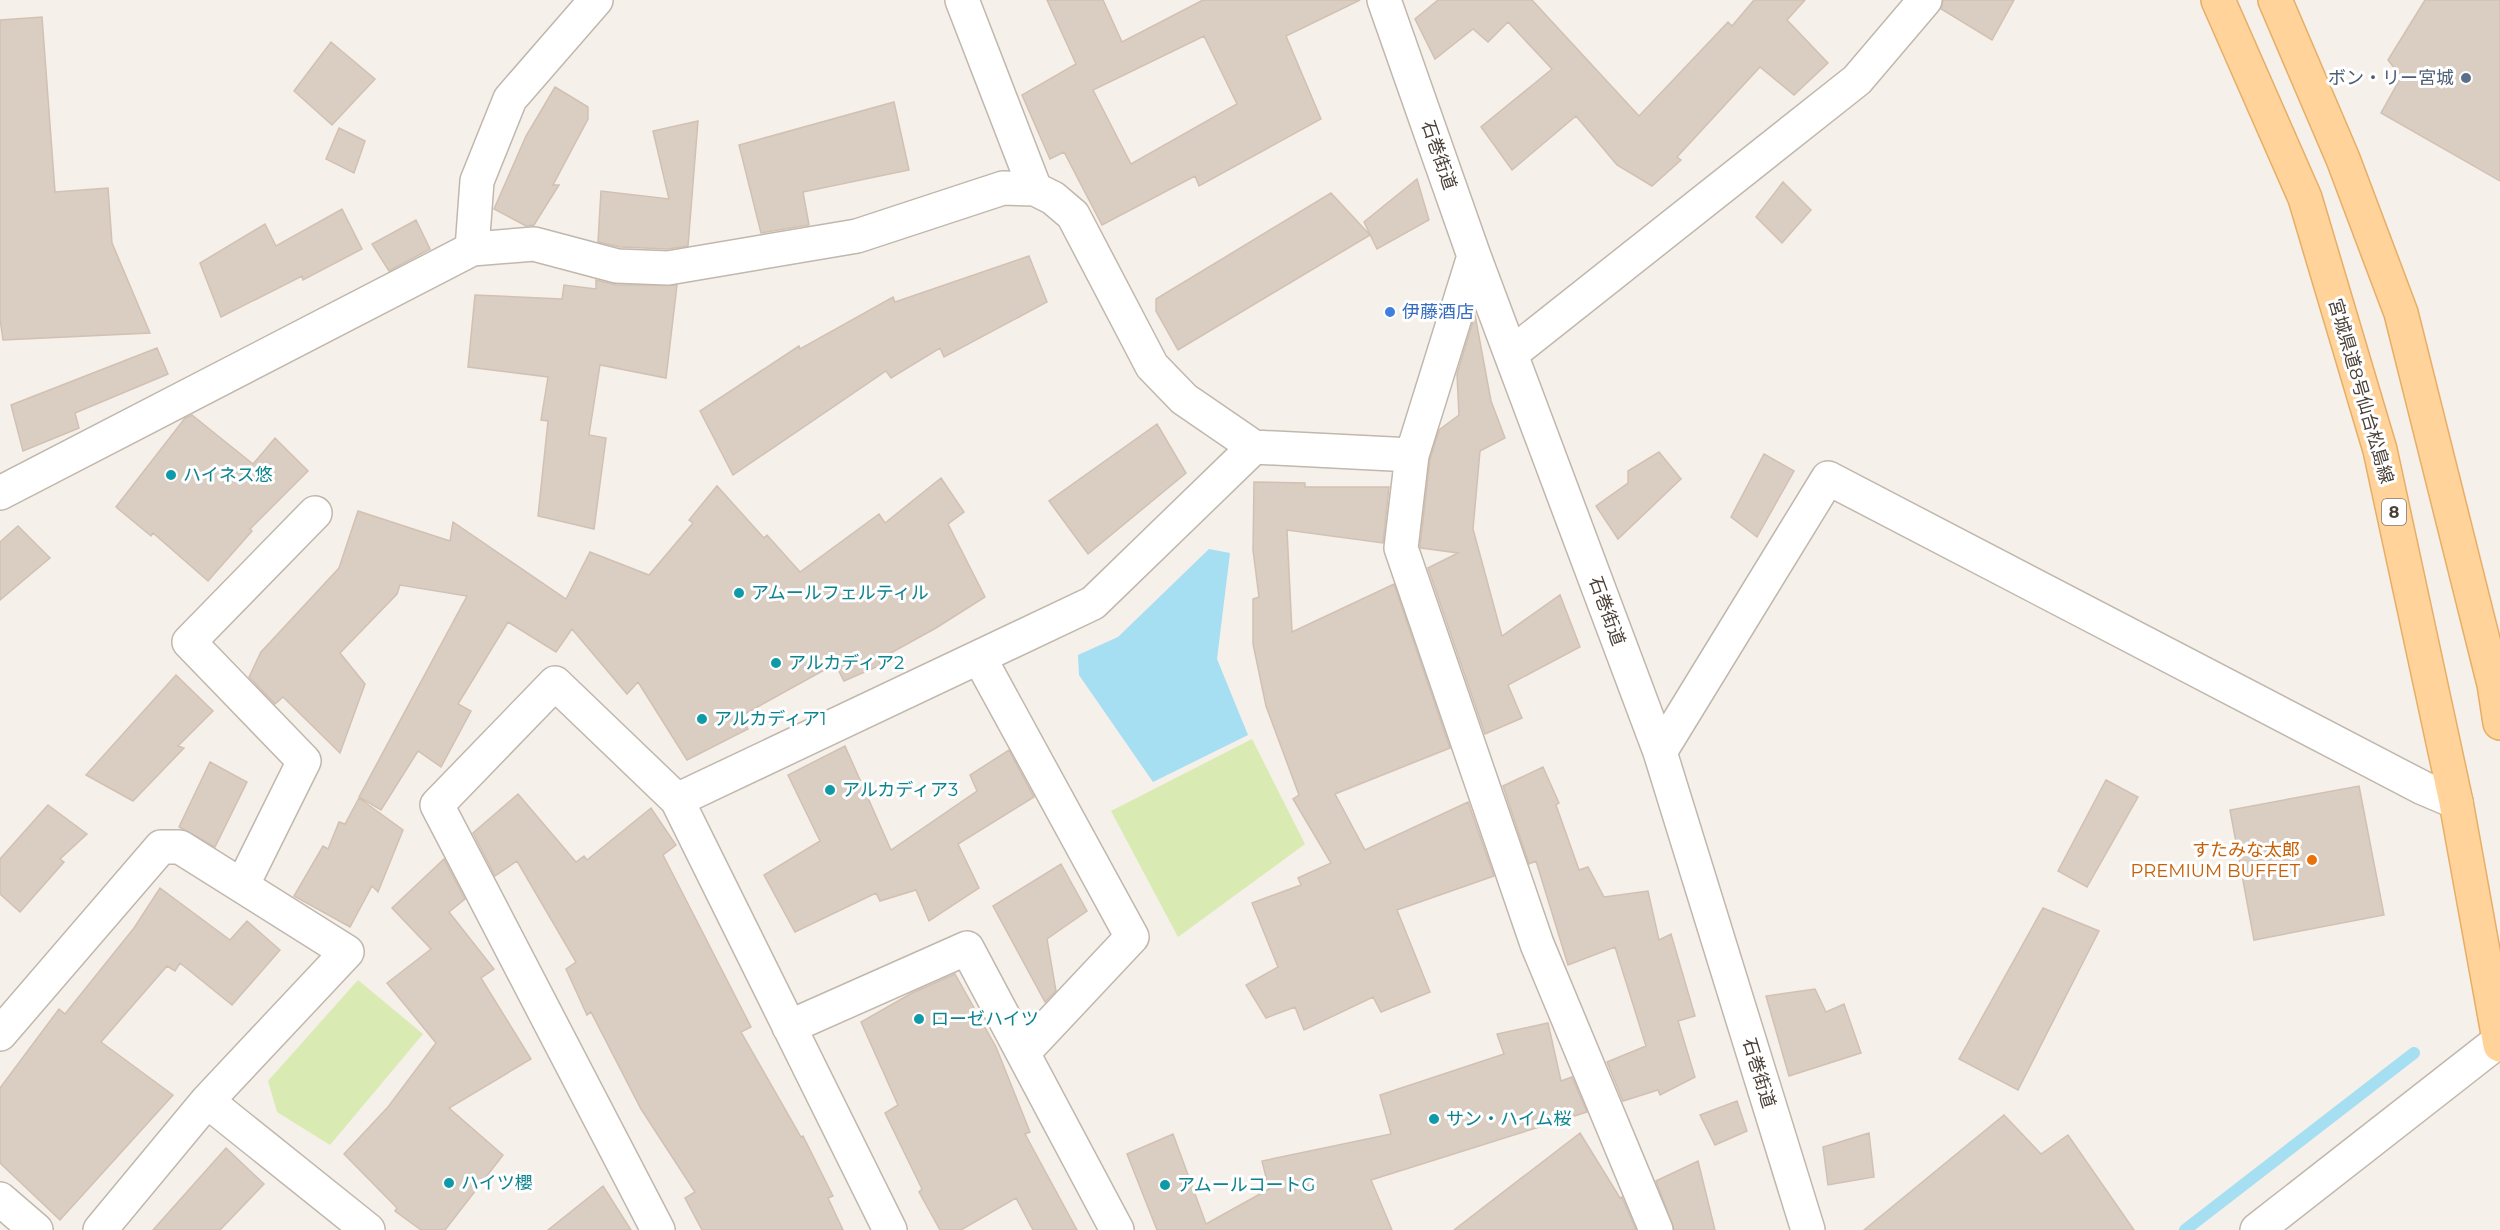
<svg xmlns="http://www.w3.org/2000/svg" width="2500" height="1230" viewBox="0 0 2500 1230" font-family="Montserrat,'Noto Sans JP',sans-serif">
<rect width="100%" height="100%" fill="#f5f0ea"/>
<path fill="#d9eab2" d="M 1252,739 L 1305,844 L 1178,937 L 1111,811 Z
M 358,980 L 423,1034 L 330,1145 L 277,1112 L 268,1081 Z"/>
<path fill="#a6def2" d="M 1209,549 L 1230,553 L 1217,659 L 1248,735 L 1153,782 L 1079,675 L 1078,655 L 1118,637 Z"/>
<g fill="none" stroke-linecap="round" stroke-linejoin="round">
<path stroke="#a6def2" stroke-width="12" d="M 2185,1230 L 2414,1053"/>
</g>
<path fill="#dacdc2" stroke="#d2c1b2" stroke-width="1.5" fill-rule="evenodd" d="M 1047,0 L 1103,0 L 1122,42 L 1203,0 L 1360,0 L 1286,36 L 1321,119 L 1199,186 L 1195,176 L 1102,225 L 1064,152 L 1050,159 L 1022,95 L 1076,64 ZM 1204,36 L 1237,104 L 1131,164 L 1093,90 Z
M 1438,0 L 1532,0 L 1639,116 L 1728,22 L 1732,26 L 1754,0 L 1805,0 L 1787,20 L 1828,63 L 1794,95 L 1760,67 L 1677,157 L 1681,160 L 1652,186 L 1617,165 L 1576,116 L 1512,170 L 1481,127 L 1552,69 L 1508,22 L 1488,42 L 1473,29 L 1435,59 L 1415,19 Z
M 1943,0 L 2014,0 L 1992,40 L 1941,9 Z
M 2425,0 L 2500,0 L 2500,181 L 2381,113 L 2401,77 L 2388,60 Z
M 42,17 L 55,192 L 108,188 L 112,243 L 150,333 L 3,340 L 0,319 L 0,20 Z
M 331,42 L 375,79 L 332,125 L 294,91 Z
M 555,87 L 588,107 L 588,119 L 553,185 L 559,185 L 534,225 L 526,226 L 494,209 L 526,136 Z
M 894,102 L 909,170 L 803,192 L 809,225 L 761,233 L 739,145 Z
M 698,121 L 688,246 L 667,249 L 620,247 L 598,242 L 601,191 L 669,199 L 653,131 Z
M 339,128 L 365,141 L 354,173 L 326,159 Z
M 1417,179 L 1429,220 L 1377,249 L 1364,222 Z
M 1783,182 L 1811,210 L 1782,243 L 1756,217 Z
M 1331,193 L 1370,235 L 1178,350 L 1156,311 L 1156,299 Z
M 342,209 L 362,249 L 303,280 L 302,276 L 221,317 L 200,263 L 265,224 L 276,246 Z
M 416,220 L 430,249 L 389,271 L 372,244 Z
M 1029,256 L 1047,302 L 944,357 L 940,348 L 891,378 L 886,371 L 733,475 L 700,411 L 799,346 L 800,349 L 893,297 L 895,302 Z
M 596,280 L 616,285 L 677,285 L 666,378 L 600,365 L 589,435 L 606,438 L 594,529 L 538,516 L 548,421 L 541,420 L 548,377 L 468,367 L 475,295 L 562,299 L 564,285 L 596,289 Z
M 1475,315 L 1491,401 L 1505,438 L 1480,451 L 1473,529 L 1502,636 L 1560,595 L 1580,647 L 1508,685 L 1522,718 L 1485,734 L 1428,568 L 1458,553 L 1421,548 L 1420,546 L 1430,459 L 1439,430 L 1459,415 L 1457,374 Z
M 157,348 L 168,374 L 75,413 L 79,428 L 23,451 L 11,405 Z
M 192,415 L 253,464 L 275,438 L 308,471 L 250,529 L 252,531 L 208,581 L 153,533 L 151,536 L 116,507 L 185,418 Z
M 1157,424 L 1186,473 L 1088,554 L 1049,501 Z
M 1659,452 L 1681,479 L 1618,539 L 1596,506 L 1628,483 L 1628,471 Z
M 1764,454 L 1794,471 L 1757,537 L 1731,517 Z
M 941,478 L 964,512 L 948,524 L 985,597 L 936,628 L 878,660 L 881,665 L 844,681 L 835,664 L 741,716 L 748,729 L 687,760 L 638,682 L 627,694 L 572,629 L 556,652 L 508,622 L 458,704 L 471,711 L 441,767 L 418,751 L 381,810 L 359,797 L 467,596 L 400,585 L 397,594 L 340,653 L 365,684 L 340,753 L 283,697 L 275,704 L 249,677 L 261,652 L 339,568 L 358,511 L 450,541 L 453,522 L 566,599 L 590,552 L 649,575 L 693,523 L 689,520 L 717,486 L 764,538 L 767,535 L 800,572 L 879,514 L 885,523 Z
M 1254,482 L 1305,483 L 1305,487 L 1389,487 L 1383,543 L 1287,530 L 1292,632 L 1394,584 L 1450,748 L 1335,794 L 1365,850 L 1468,802 L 1494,876 L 1397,910 L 1430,992 L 1381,1012 L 1373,997 L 1304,1030 L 1295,1007 L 1266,1018 L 1246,985 L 1278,967 L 1252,903 L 1301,885 L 1298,878 L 1331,863 L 1293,799 L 1299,795 L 1266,706 L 1253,644 L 1253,599 L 1259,597 L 1253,550 Z
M 18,526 L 50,558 L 0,600 L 0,542 Z
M 176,675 L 213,711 L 178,746 L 184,748 L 133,801 L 86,775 Z
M 845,746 L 891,850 L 977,791 L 970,775 L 1009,750 L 1034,797 L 958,844 L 979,888 L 929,921 L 916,890 L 880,901 L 876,893 L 795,932 L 764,875 L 820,841 L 788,775 Z
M 210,762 L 247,782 L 215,847 L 179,827 Z
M 1543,767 L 1559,803 L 1556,805 L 1579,870 L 1588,867 L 1604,897 L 1648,891 L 1659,940 L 1671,934 L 1695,1016 L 1678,1021 L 1695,1077 L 1660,1095 L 1658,1090 L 1623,1101 L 1607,1062 L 1646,1046 L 1615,947 L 1568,965 L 1536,861 L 1529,864 L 1503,786 Z
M 2106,780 L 2138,797 L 2087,887 L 2058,871 Z
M 2359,786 L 2384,915 L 2254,940 L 2230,810 Z
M 518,794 L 576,862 L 584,856 L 587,860 L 651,808 L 676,845 L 663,855 L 751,1027 L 741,1032 L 801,1137 L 803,1136 L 833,1196 L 828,1198 L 843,1230 L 702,1230 L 685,1198 L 695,1192 L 641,1109 L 591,1012 L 587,1015 L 566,969 L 576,962 L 517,861 L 495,876 L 473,833 Z
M 359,798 L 403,830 L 378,892 L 372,886 L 350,927 L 294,896 L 323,846 L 328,849 L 339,822 L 345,824 Z
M 48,805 L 87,834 L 60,859 L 64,862 L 20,912 L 0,894 L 0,859 Z
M 444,859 L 465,899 L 449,912 L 494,969 L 481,978 L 531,1059 L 449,1108 L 503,1155 L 445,1230 L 421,1230 L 395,1211 L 397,1208 L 344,1154 L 388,1107 L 436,1043 L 387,983 L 431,949 L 392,908 Z
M 1061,864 L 1087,911 L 1047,939 L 1056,991 L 1045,1002 L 993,906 Z
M 160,888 L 230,940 L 247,921 L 280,950 L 232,1005 L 180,963 L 175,971 L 167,966 L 101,1042 L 173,1095 L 60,1220 L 0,1163 L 0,1088 L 59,1009 L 65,1014 L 134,928 Z
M 2043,908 L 2099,931 L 2018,1090 L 1959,1059 Z
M 955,974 L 996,1047 L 1030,1132 L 1025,1134 L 1077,1230 L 1033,1230 L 1016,1198 L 961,1230 L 940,1230 L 919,1192 L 922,1189 L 885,1113 L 898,1105 L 861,1022 L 912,993 Z
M 1815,989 L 1826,1012 L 1844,1004 L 1861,1053 L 1789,1076 L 1766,996 Z
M 1548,1023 L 1561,1081 L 1572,1077 L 1587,1112 L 1371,1180 L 1392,1230 L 1157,1230 L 1127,1154 L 1173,1134 L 1206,1224 L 1269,1189 L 1262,1161 L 1391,1134 L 1380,1095 L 1504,1054 L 1497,1034 Z
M 1737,1101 L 1747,1131 L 1715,1145 L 1700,1115 Z
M 2004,1115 L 2041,1154 L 2068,1135 L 2134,1230 L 1864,1230 Z
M 1580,1133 L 1620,1198 L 1622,1197 L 1636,1230 L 1454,1230 Z
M 1869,1133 L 1874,1177 L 1828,1185 L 1823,1147 Z
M 226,1148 L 264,1184 L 220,1230 L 153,1230 Z
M 1698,1161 L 1715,1230 L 1674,1230 L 1656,1181 Z
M 603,1186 L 631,1230 L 548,1230 Z"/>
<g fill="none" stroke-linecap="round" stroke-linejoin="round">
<g stroke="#c1b7ac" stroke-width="36">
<path id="minor" d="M 962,0 L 1035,189
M 1384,0 L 1474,256 L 1660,752 L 1808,1230
M 472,249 L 477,181 L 510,99 L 596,0
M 1474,256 L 1412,455 L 1401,548 L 1537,944 L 1656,1230
M 1511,354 L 1857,80 L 1925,0
M 0,493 L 472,249 L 534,244 L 617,266 L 668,268 L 857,236 L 1003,188 L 1035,189 L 1053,198 L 1073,215 L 1152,366 L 1184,399 L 1254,447 L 1412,455
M 979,657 L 1132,937 L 1023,1053
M 1660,752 L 1828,478 L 2423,788 L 2456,802
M 677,800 L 1093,603 L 1254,447
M 242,886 L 304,761 L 189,642 L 315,513
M 789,1027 L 967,948 L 1117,1230
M 0,1034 L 161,847 L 180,847 L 347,952 L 207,1101 L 100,1230
M 207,1101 L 368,1230
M 0,1199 L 36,1230
M 658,1230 L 437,805 L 555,683 L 677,800 L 890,1230
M 2257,1230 L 2500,1040"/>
</g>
<g stroke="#e7ae66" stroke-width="36">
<path id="major" d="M 2218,0 L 2305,198 L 2380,450 L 2456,802 L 2500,1045
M 2275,0 L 2343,159 L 2401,313 L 2494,684 L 2500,723"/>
</g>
<use href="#minor" stroke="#fff" stroke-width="33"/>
<use href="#major" stroke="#ffd399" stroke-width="33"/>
</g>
<circle fill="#5c6f8a" stroke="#fff" stroke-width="2" cx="2466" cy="78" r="6"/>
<circle fill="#3f7fe0" stroke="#fff" stroke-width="2" cx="1390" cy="312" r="6"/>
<g fill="#0f9aa8" stroke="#fff" stroke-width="2">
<circle cx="171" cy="475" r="6"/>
<circle cx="739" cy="593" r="6"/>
<circle cx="776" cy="663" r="6"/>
<circle cx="702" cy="719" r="6"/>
<circle cx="830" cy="790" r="6"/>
<circle cx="919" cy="1019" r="6"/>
<circle cx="1434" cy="1119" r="6"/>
<circle cx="449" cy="1183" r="6"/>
<circle cx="1165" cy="1185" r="6"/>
</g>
<circle fill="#e8710a" stroke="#fff" stroke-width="2" cx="2312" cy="860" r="6"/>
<g text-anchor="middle" stroke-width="6" stroke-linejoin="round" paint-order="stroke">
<rect fill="#fff" stroke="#807974" stroke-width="1.5" x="2382" y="499" width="24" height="26" rx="4.5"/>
<g font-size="16" font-weight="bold" fill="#4a4038">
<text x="2394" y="518">8</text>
</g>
<g font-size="18" fill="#4e5e75" stroke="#fff" text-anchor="end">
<text x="2454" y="84">ボン・リー宮城</text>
</g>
<g font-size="18" fill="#4a4038" stroke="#fff">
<text transform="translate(1439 155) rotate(71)" y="6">石巻街道</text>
<text transform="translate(2361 391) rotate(74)" y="6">宮城県道8号仙台松島線</text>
<text transform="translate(1607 611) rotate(70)" y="6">石巻街道</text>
<text transform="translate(1759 1073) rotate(73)" y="6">石巻街道</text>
</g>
<g font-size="18" fill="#366cbe" stroke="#fff" text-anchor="start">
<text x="1402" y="318">伊藤酒店</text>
</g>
<g font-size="18" fill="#0d838f" stroke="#fff" text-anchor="start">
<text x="183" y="481">ハイネス悠</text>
<text x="751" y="599">アムールフェルティル</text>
<text x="788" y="669">アルカディア2</text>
<text x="714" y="725">アルカディア1</text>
<text x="842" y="796">アルカディア3</text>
<text x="931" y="1025">ローゼハイツ</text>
<text x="1446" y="1125">サン・ハイム桜</text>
<text x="461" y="1189">ハイツ櫻</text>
<text x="1177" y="1191">アムールコートG</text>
</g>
<g font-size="18" fill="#c56008" stroke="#fff" text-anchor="end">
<text x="2300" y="856">すたみな太郎<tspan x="2300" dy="21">PREMIUM BUFFET</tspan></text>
</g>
</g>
</svg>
